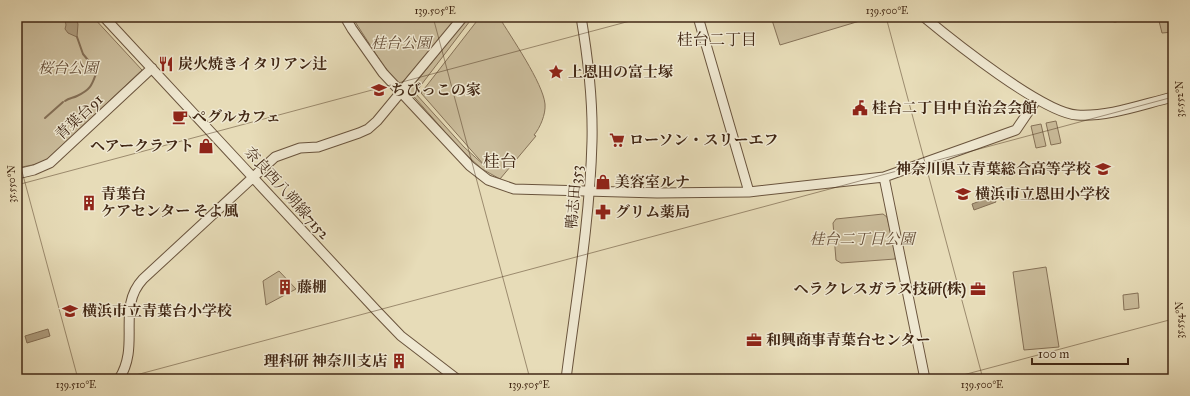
<svg xmlns="http://www.w3.org/2000/svg" width="1190" height="396" viewBox="0 0 1190 396" font-family="'IM FELL Great Primer','Noto Serif JP',serif">
<rect width="100%" height="100%" fill="#e7dcb8"/>
<filter id="stains"><feTurbulence type="fractalNoise" baseFrequency=".005" numOctaves="4"/><feColorMatrix values="0 0 0 0 .2 0 0 0 0 .09 0 0 0 0 .02 0 0 0 .5 -.17"/></filter>
<radialGradient id="worn" r=".72"><stop offset=".6" stop-color="#630" stop-opacity="0"/><stop offset="1" stop-color="#630" stop-opacity=".3"/></radialGradient>
<path fill="#cbbd9c" stroke="#867258" d="M 17,17 L 93,17 L 142,70 L 52,155 L 42,163 L 17,168 Z
M 352,17 L 459,17 L 400,85 L 383,65 Z
M 468,17 L 473,17 L 415,93 L 464,147 L 485,166 L 421,93 L 480,17 L 499,17 C 511,37 543,83 545,104 C 546,114 540,128 534,135 L 536,136 L 500,179 L 482,169 L 459,148 L 409,91 Z
M 771,17 L 873,17 L 780,45 Z
M 1093,17 L 1139,17 L 1115,22 Z
M 1158,17 L 1173,17 L 1173,32 L 1162,33 Z
M 1056,121 L 1061,143 L 1051,145 L 1046,123 Z
M 1041,124 L 1046,146 L 1036,148 L 1031,126 Z
M 883,214 L 887,217 L 896,254 L 895,259 L 841,263 L 836,260 L 833,223 L 836,219 Z
M 1046,267 L 1059,347 L 1024,350 L 1013,272 Z
M 279,271 L 296,289 L 266,305 L 263,281 Z
M 1138,293 L 1139,308 L 1124,310 L 1123,295 Z"/>
<path fill="#af9e80" stroke="#836e55" d="M 49,17 L 75,17 L 78,24 L 77,37 L 68,33 L 65,29 L 66,25 L 65,20 Z
M 993,196 L 996,202 L 974,210 L 972,204 Z
M 48,329 L 50,336 L 27,343 L 25,336 Z"/>
<g fill="none" stroke-linecap="round" stroke-linejoin="round">
<path stroke="#836e55" stroke-width="2" d="M 65,101 C 69,98 73,98 77,96 C 92,89 92,84 97,71 L 83,54 L 77,37
M 45,118 L 63,102"/>
<g stroke="#6a543d" stroke-width="11">
<path id="minor" d="M 104,17 L 376,310 L 401,336 L 457,379
M 345,17 L 352,29 L 383,73 L 470,166 L 488,180 L 514,189 L 657,193 L 749,192 L 884,177 L 1016,130 L 1037,99
M 698,17 L 749,192
M 924,17 C 953,41 1043,113 1077,115 C 1109,117 1143,104 1173,97
M 17,174 L 34,170 L 50,163 L 152,68
M 884,177 L 925,379
M 119,379 C 141,345 116,308 143,279 L 275,157 L 300,148 L 318,147 L 359,133 L 368,129 L 377,121 L 463,17
M 566,379 C 576,300 590,220 592,141 C 593,99 588,58 581,17"/>
</g>
<use href="#minor" stroke="#efe8d1" stroke-width="9"/>
</g>
<path fill="none" stroke="#412714" stroke-width="1" stroke-opacity="0.45" d="M 433,17 L 530,379M 886,17 L 983,379M 17,153 L 78,379M 17,185 L 645,17M 121,379 L 1173,97M 948,379 L 1173,319"/>
<defs>
<g id="restaurant-bare" transform="scale(1.2)"><path d="M-5-6h1v4h1v-4h1v4h1v-4h1v5L-1.5 .5V6h-2V.5L-5-1ZM5-6V6H3V1.5H1.5Q1.5-4 5-6Z" fill="#8f2418" stroke="#efe8d1" stroke-width="2.5" paint-order="stroke"/></g>
<g id="sight-bare" transform="scale(1.2)"><path d="M0-6L1.8-2.2L6-1.7L2.9 1.2L3.7 5.4L0 3.3L-3.7 5.4L-2.9 1.2L-6-1.7L-1.8-2.2Z" fill="#8f2418" stroke="#efe8d1" stroke-width="2.5" paint-order="stroke"/></g>
<g id="school-bare" transform="scale(1.2)"><path d="M0-5L7-2L0 1L-7-2ZM-4 1L0 2.5L4 1V4Q0 6-4 4Z" fill="#8f2418" stroke="#efe8d1" stroke-width="2.5" paint-order="stroke"/></g>
<g id="civic-bare" transform="scale(1.2)"><path d="M-.6-6.5H3V-4.5H.6V-3L4-1V1h2V6H-6V1h2V-1L-.6-3ZM-1.2 2.5V6h2.4V2.5Z" fill="#8f2418" stroke="#efe8d1" stroke-width="2.5" paint-order="stroke"/></g>
<g id="cafe-bare" transform="scale(1.2)"><path d="M-5.5-4.5H6V0H3Q3 3.5 0 3.5H-2.5Q-5.5 3.5-5.5 0ZM3-3.2v2h1.7v-2ZM-6 4.5H4V6H-6Z" fill="#8f2418" stroke="#efe8d1" stroke-width="2.5" paint-order="stroke"/></g>
<g id="supermarket-bare" transform="scale(1.2)"><path d="M-6-5.5h2.5l.6 2H6L4.5 2H-2.5L-4.4-4H-6ZM-1.5 3.2a1.3 1.3 0 1 0 .1 0ZM3 3.2a1.3 1.3 0 1 0 .1 0Z" fill="#8f2418" stroke="#efe8d1" stroke-width="2.5" paint-order="stroke"/></g>
<g id="shop-bare" transform="scale(1.2)"><path d="M-5-2.5h2.3a2.7 3.5 0 0 1 5.4 0H5L5.5 6h-11ZM-1.5-2.5h3a1.5 2.3 0 0 0-3 0Z" fill="#8f2418" stroke="#efe8d1" stroke-width="2.5" paint-order="stroke"/></g>
<g id="building-bare" transform="scale(1.2)"><path d="M-4-6H4V6H1V3H-1V6H-4ZM-2.5-4.3h1.7v1.8h-1.7ZM.8-4.3h1.7v1.8H.8ZM-2.5-1h1.7V.8h-1.7ZM.8-1h1.7V.8H.8Z" fill="#8f2418" stroke="#efe8d1" stroke-width="2.5" paint-order="stroke"/></g>
<g id="pharmacy-bare" transform="scale(1.2)"><path d="M-2-6h4v4h4v4h-4v4h-4v-4h-4v-4h4Z" fill="#8f2418" stroke="#efe8d1" stroke-width="2.5" paint-order="stroke"/></g>
<g id="office-bare" transform="scale(1.2)"><path d="M-6-3h4V-5.5h4V-3h4V5H-6ZM-1-4.5V-3h2v-1.5ZM-6 0V1H6V0Z" fill="#8f2418" stroke="#efe8d1" stroke-width="2.5" paint-order="stroke"/></g>
</defs>
<g fill-rule="evenodd">
<use href="#restaurant-bare" x="166" y="64"/>
<use href="#sight-bare" x="556" y="72"/>
<use href="#school-bare" x="379" y="90"/>
<use href="#civic-bare" x="860" y="108"/>
<use href="#cafe-bare" x="180" y="117"/>
<use href="#supermarket-bare" x="617" y="140"/>
<use href="#shop-bare" x="206" y="146"/>
<use href="#school-bare" x="1103" y="169"/>
<use href="#shop-bare" x="603" y="182"/>
<use href="#school-bare" x="963" y="194"/>
<use href="#building-bare" x="89" y="203"/>
<use href="#pharmacy-bare" x="603" y="212"/>
<use href="#building-bare" x="285" y="287"/>
<use href="#office-bare" x="978" y="289"/>
<use href="#school-bare" x="70" y="311"/>
<use href="#office-bare" x="754" y="340"/>
<use href="#building-bare" x="399" y="361"/>
</g>
<g text-anchor="middle" stroke-width="3" stroke-linejoin="round" paint-order="stroke">
<g font-size="15" font-style="italic" fill="#644c36" stroke="#efe8d1">
<text x="401" y="48">桂台公園</text>
<text x="68" y="73">桜台公園</text>
<text x="862" y="244">桂台二丁目公園</text>
</g>
<g font-size="15" font-weight="bold" fill="#412714" stroke="#efe8d1" text-anchor="start">
<text x="178" y="69">炭火焼きイタリアン辻</text>
<text x="568" y="77">上恩田の富士塚</text>
<text x="391" y="95">ちびっこの家</text>
<text x="872" y="113">桂台二丁目中自治会会館</text>
<text x="192" y="122">ペグルカフェ</text>
<text x="629" y="145">ローソン・スリーエフ</text>
<text x="194" y="151" text-anchor="end">ヘアークラフト</text>
<text x="1091" y="174" text-anchor="end">神奈川県立青葉総合高等学校</text>
<text x="615" y="187">美容室ルナ</text>
<text x="101" y="199">青葉台<tspan x="101" dy="17">ケアセンター そよ風</tspan></text>
<text x="975" y="199">横浜市立恩田小学校</text>
<text x="615" y="217">グリム薬局</text>
<text x="297" y="292">藤棚</text>
<text x="966" y="294" text-anchor="end">ヘラクレスガラス技研(株)</text>
<text x="82" y="316">横浜市立青葉台小学校</text>
<text x="766" y="345">和興商事青葉台センター</text>
<text x="387" y="366" text-anchor="end">理科研 神奈川支店</text>
</g>
<g font-size="15" fill="#412714" stroke="#efe8d1">
<text transform="translate(79 117) rotate(-43)" y="5">青葉台91</text>
<text transform="translate(287 193) rotate(48)" y="5">奈良西八朔線7152</text>
<text transform="translate(574 197) rotate(-85)" y="5">鴨志田353</text>
</g>
<g font-size="16" fill="#412714" stroke="#efe8d1">
<text x="717" y="45">桂台二丁目</text>
</g>
<g font-size="17" fill="#412714" stroke="#efe8d1">
<text x="500" y="167">桂台</text>
</g>
</g>
<rect width="1190" height="396" fill="none" stroke="#e7dcb8" stroke-width="44"/>
<path d="M1032 358v6h96v-6" fill="none" stroke="#412714" stroke-width="2"/>
<text x="1038" y="358" font-size="12" fill="#412714" stroke="#efe8d1" stroke-width="3" paint-order="stroke">100 m</text>
<rect x="22" y="22" width="1146" height="352" fill="none" stroke="#412714" stroke-width="1.5"/>
<g font-size="10" text-anchor="middle" fill="#412714">
<text x="435" y="14">139.505°E</text>
<text x="887" y="14">139.500°E</text>
<text transform="translate(1179 99) rotate(-90)" y="4">35.552°N</text>
<text transform="translate(11 184) rotate(-90)" y="4">35.550°N</text>
<text transform="translate(1179 320) rotate(-90)" y="4">35.554°N</text>
<text x="76" y="388">139.510°E</text>
<text x="529" y="388">139.505°E</text>
<text x="982" y="388">139.500°E</text>
</g>
<rect width="100%" height="100%" filter="url(#stains)"/>
<rect width="100%" height="100%" fill="url(#worn)"/>
</svg>
